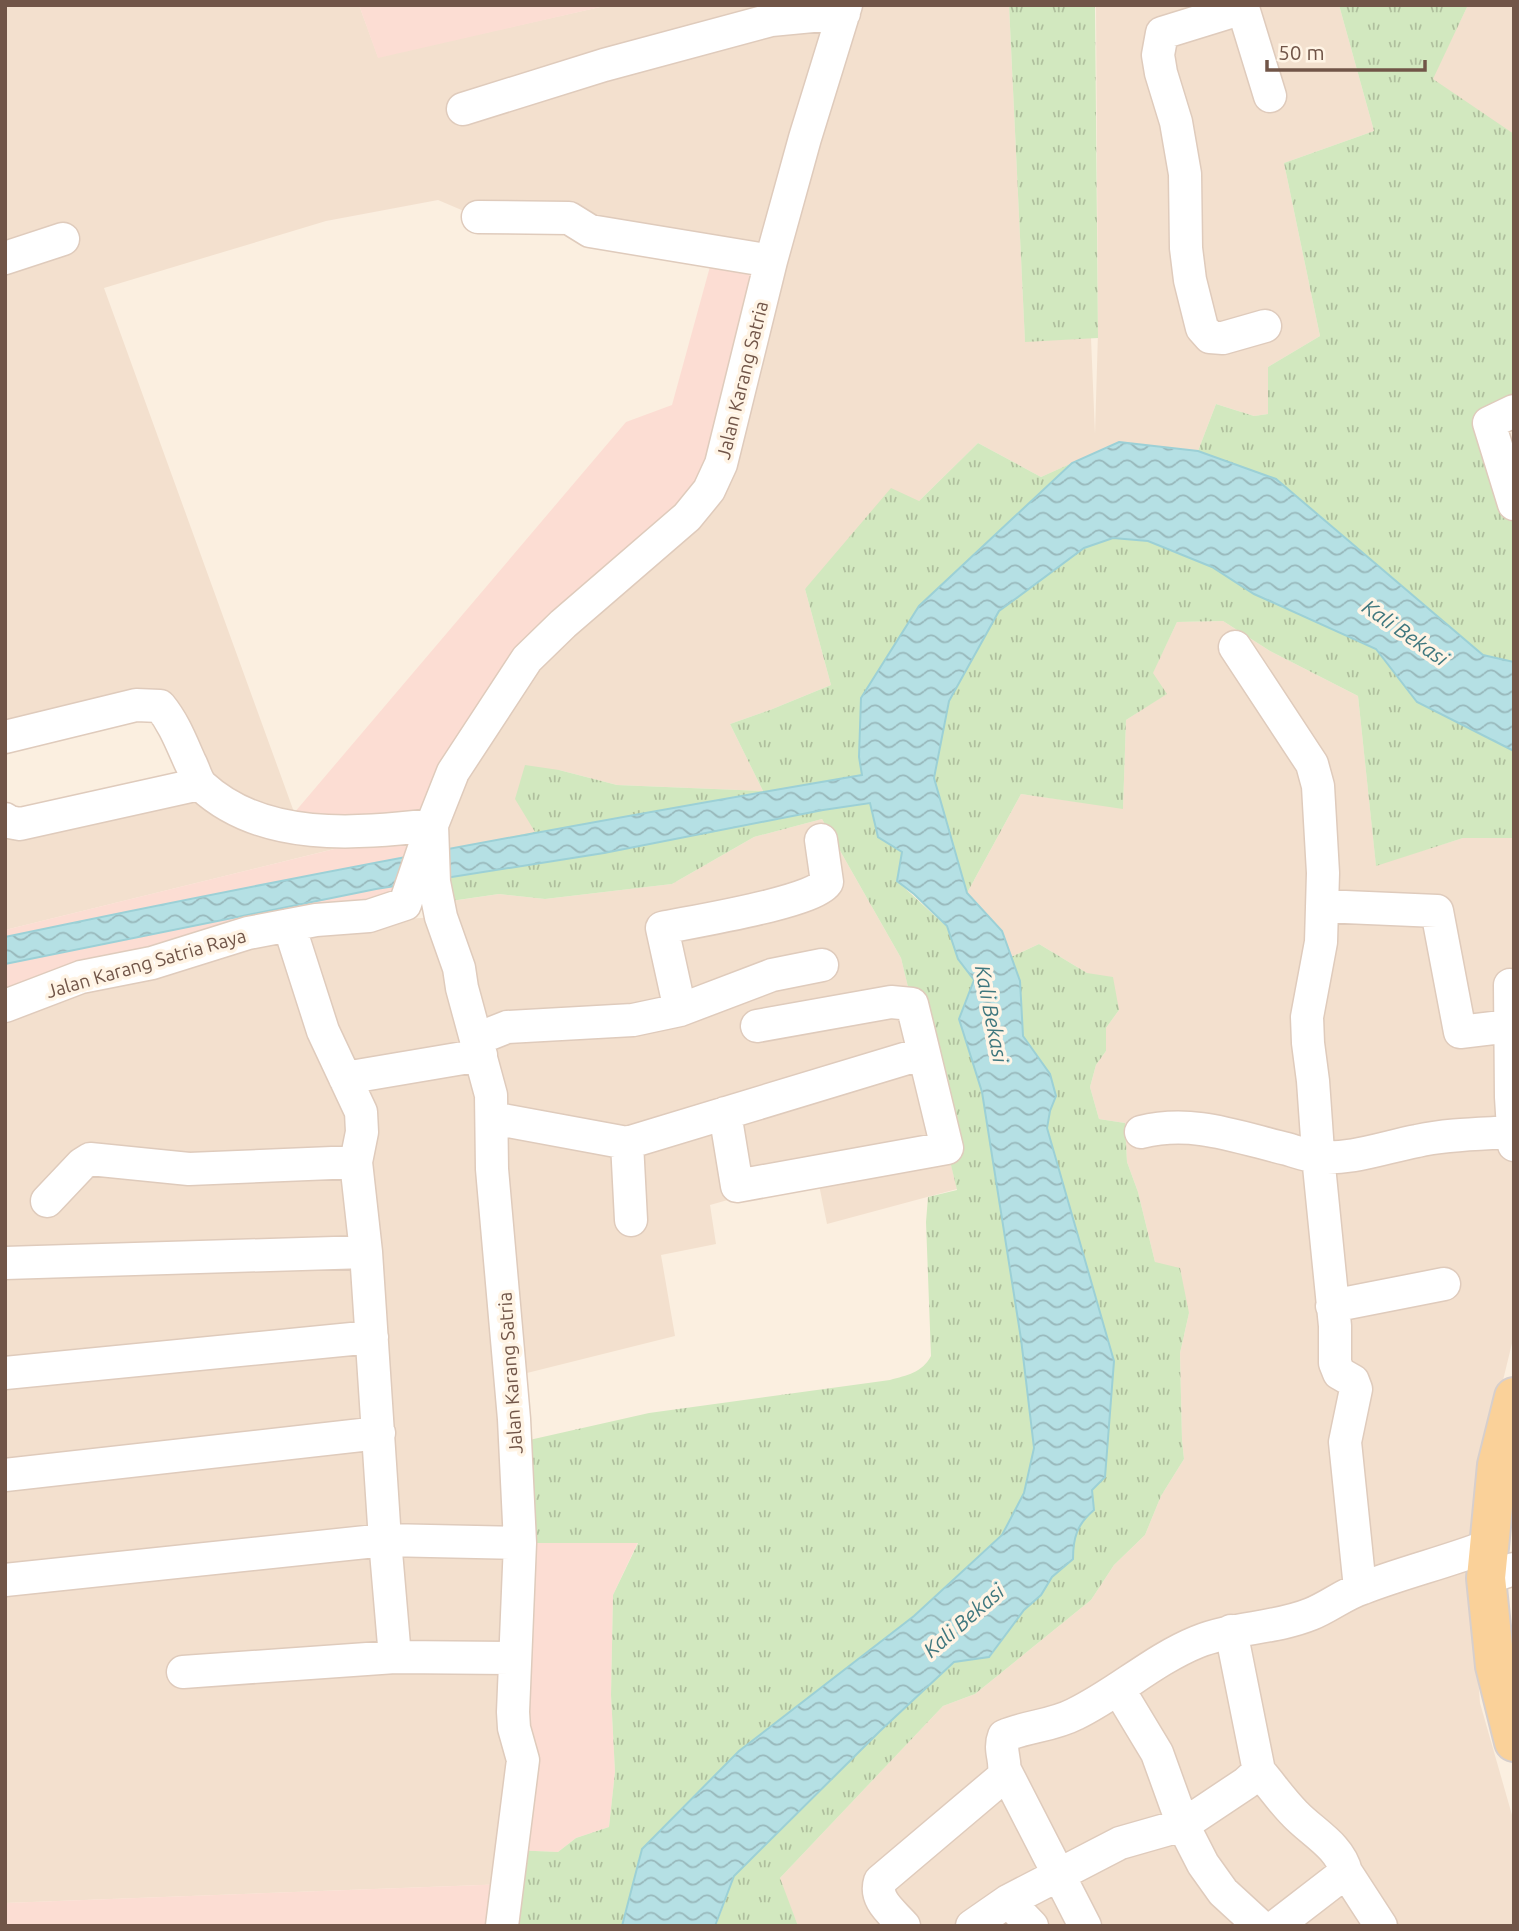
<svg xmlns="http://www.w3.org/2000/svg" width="1519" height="1931" viewBox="0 0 1519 1931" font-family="Ubuntu,sans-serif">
<defs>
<pattern id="grass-tufts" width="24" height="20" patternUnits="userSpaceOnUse" patternTransform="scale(1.75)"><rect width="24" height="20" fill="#d2e8bf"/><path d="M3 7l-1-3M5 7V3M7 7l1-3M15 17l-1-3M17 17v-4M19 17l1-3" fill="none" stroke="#afbf9d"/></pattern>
<pattern id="water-waves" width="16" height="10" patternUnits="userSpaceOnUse" patternTransform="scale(1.75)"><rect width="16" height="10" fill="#b5e0e4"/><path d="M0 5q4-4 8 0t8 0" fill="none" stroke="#98b8bb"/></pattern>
</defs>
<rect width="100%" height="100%" fill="#fbefe0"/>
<path fill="#f3e0ce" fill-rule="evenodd" d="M 5,5 L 359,5 L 378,57 L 609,5 L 1009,5 L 1025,341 L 1091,338 L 1095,434 L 1098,332 L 1096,5 L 1339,5 L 1374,131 L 1284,163 L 1320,336 L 1268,367 L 1268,414 L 1254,416 L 1216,404 L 1198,451 L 1119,442 L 1041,477 L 978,443 L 919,501 L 805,589 L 831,685 L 770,710 L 730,724 L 763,791 L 617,785 L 559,770 L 536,832 L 445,902 L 499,894 L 545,899 L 672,884 L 754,837 L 822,819 L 901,958 L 957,1189 L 827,1224 L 817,1175 L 710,1205 L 716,1244 L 661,1255 L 675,1336 L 511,1377 L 508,1884 L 5,1903 L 5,1006 L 289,925 L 440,917 L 431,825 L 5,930 L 5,819 L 199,784 L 160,706 L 5,737 ZM 438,200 L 478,217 L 771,261 L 432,825 L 294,812 L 104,288 L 326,221 Z
M 1468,5 L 1514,5 L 1514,135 L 1432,79 Z
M 1223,621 L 1270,651 L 1358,696 L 1376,865 L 1463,838 L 1514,838 L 1514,1335 L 1480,1475 L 1472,1598 L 1480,1703 L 1514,1822 L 1514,1926 L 798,1926 L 779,1879 L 943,1706 L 975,1694 L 1091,1600 L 1114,1565 L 1145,1535 L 1161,1496 L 1184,1459 L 1182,1440 L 1180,1353 L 1189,1313 L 1155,1262 L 1138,1192 L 1127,1162 L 1125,1123 L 1099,1119 L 1090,1087 L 1096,1065 L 1106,1051 L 1106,1028 L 1119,1010 L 1087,973 L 1039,944 L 1011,957 L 1002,931 L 967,893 L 1021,794 L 1123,808 L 1126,720 L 1166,694 L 1152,674 L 1177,622 Z"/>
<path fill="#fcddd3" d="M 359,5 L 609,5 L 378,58 Z
M 714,252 L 771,261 L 721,464 L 620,573 L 477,734 L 405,904 L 5,1006 L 5,930 L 424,827 L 283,826 L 626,422 L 672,405 Z
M 638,1542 L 613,1595 L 611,1695 L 615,1772 L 609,1827 L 576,1838 L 558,1852 L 512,1850 L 520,1543 Z
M 508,1884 L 502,1926 L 5,1926 L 5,1903 Z"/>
<path fill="url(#grass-tufts)" d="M 1009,5 L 1095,5 L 1098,338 L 1025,342 Z
M 1339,5 L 1468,5 L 1433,79 L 1514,134 L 1514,411 L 1489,423 L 1514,507 L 1514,662 L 1483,655 L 1276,479 L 1198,451 L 1216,404 L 1254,416 L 1268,414 L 1268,367 L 1320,336 L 1284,163 L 1374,131 Z
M 978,443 L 1041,477 L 1072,463 L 919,606 L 902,852 L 897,881 L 947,927 L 958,959 L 974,980 L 959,1019 L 982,1092 L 1021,1339 L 1034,1448 L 1024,1493 L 1002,1535 L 914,1616 L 739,1751 L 622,1926 L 502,1926 L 512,1850 L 558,1852 L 576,1838 L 609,1827 L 615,1772 L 611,1695 L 613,1595 L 638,1543 L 520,1543 L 516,1443 L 649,1413 L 890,1380 C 907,1375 922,1373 931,1356 L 926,1222 L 928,1197 L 957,1190 L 901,958 L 822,819 L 754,837 L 672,884 L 545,899 L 499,894 L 444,902 L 444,850 L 535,832 L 515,799 L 525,765 L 559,770 L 617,785 L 763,791 L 730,724 L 770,710 L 831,685 L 805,589 L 891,488 L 919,501 Z
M 1113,538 L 1148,541 L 1189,558 L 1212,567 L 1254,594 L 1376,649 L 1417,702 L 1514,751 L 1514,838 L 1463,838 L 1376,866 L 1358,696 L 1270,651 L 1223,621 L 1177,622 L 1153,673 L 1167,694 L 1126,720 L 1123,809 L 1021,794 L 967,893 L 934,778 L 949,701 L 999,611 L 1084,548 Z
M 1039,944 L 1087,973 L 1113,977 L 1119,1010 L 1106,1028 L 1106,1051 L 1096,1065 L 1090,1087 L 1099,1119 L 1125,1123 L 1127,1162 L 1138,1192 L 1155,1262 L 1180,1268 L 1189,1313 L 1180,1353 L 1182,1440 L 1184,1459 L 1161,1496 L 1145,1535 L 1114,1565 L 1091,1600 L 975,1694 L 943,1706 L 780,1878 L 798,1926 L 716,1926 L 734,1876 L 880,1731 L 954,1662 L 990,1657 L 1024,1610 L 1041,1595 L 1052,1577 L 1073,1559 C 1073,1538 1077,1524 1094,1510 L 1092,1490 L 1114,1361 L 1047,1128 L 1050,1111 L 1056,1096 L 1050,1074 L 1023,1036 L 1020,981 L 1011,957 Z"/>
<path fill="url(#water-waves)" stroke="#9cd0d6" stroke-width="2" d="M 1119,442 L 1198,451 L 1276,479 L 1483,655 L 1514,662 L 1514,751 L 1417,702 L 1376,649 L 1254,594 L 1212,567 L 1148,541 L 1113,538 L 1084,548 L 999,611 L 949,701 L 934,778 L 967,893 L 1002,931 L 1020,981 L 1023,1036 L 1050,1074 L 1056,1096 L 1050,1111 L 1047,1128 L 1114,1361 L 1105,1477 L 1092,1490 L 1094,1510 C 1077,1524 1073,1538 1073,1559 L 1052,1577 L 1041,1595 L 1024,1610 L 989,1657 L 954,1662 L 880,1731 L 734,1876 L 715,1926 L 622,1926 L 642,1849 L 739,1751 L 914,1616 L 1002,1535 L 1024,1493 L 1034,1448 L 1021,1339 L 982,1092 L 959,1019 L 974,980 L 958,959 L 947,926 L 914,894 L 897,881 L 902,852 L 878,837 L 870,803 L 823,810 L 604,853 L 376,889 L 5,964 L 5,937 C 290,877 576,824 862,775 L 859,757 L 861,698 L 919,606 L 1072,463 Z"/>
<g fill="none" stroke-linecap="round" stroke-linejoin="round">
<g stroke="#dfcbbc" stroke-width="35">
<path id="minor" d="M 1242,5 L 1243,8 L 1162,33 L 1158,55 L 1161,73 L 1176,122 L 1185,174 L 1186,248 L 1190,280 L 1202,328 L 1210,337 L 1223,338 L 1265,326
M 1243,8 L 1270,96
M 463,109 L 604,65 L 771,20 L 844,13
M 478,217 L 569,218 L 590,231 L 771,261
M 5,258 L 63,239
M 1514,411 L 1489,423 L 1514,504
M 1235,647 L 1312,764 L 1318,786 L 1323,873 L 1321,942 L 1307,1017 L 1308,1043 L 1313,1081 L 1319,1166 L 1335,1326 L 1335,1363 L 1339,1373 L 1353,1381 L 1356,1389 L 1345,1442 L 1360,1588
M 5,737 L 136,705 L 160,706 C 174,723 181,742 190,762 C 194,769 196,780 202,786 C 263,842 356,834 432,825 L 405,904 L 369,916 L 316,920 L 248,933 L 152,963 L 81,977 L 5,1006
M 5,819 L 9,822 L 20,824 L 200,784
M 1322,906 L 1437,911 L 1460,1032 L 1510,1026
M 289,925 L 323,1031 L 361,1112 L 362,1132 L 356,1162 L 366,1252 L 385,1540 L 395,1657
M 1510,985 L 1511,1097 L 1514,1145
M 680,1010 L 662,928 C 690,922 816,902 827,882 L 821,840
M 757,1026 L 891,1002 L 912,1004 L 924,1053
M 477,1039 L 507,1027 L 633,1020 L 680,1010 L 772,975 L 822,965
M 345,1078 L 481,1055
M 492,1118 L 627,1143 L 924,1053 L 947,1148 L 737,1186 L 725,1113
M 1141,1132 C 1193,1119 1237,1137 1287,1149 C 1297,1152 1308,1156 1318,1157 C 1351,1160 1385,1147 1417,1141 C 1449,1134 1481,1134 1513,1132
M 627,1143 L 631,1220
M 47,1201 L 82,1164 L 90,1159 L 189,1169 L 356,1162
M 5,1263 L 366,1252
M 1332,1306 L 1444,1284
M 5,1373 L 372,1337
M 5,1475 L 379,1433
M 1486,1578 L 1514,1569
M 5,1580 L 385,1540 L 520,1543
M 183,1672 L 395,1657 L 515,1658
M 1119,1690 L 1157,1753 L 1183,1825 L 1203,1864 L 1223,1892 L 1260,1926
M 1005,1770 L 1085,1926
M 1259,1771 C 1271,1785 1282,1801 1295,1814 C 1312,1832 1340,1846 1346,1872 L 1276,1926
M 1346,1872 L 1381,1926
M 1008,1901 L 1032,1926
M 502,1926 L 523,1760 L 514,1728 L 513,1712 L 520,1543 L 514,1419 L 492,1169 L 491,1095 L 462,988 L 459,968 L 441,917 L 434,882 L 432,825 L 453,772 L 527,659 L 563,624 L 687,517 L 709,490 L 721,464 L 771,261 L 805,138 L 846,5
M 904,1926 C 892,1912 874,1900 880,1881 L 1003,1777 C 1008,1762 998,1751 1004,1736 C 1027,1726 1052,1726 1075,1714 C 1118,1693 1153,1660 1197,1642 C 1234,1627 1274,1629 1311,1614 C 1329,1607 1344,1594 1363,1588 C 1404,1572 1447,1562 1488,1546
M 972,1926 L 1008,1901 L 1120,1843 L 1183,1825 L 1246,1783 L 1259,1771 L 1231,1631"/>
</g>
<g stroke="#d7cfcc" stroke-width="42">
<path id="major" d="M 1514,1397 L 1497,1465 L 1486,1578 L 1495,1666 L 1514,1742"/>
</g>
<use href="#minor" stroke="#fff" stroke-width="32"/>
<use href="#major" stroke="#fad199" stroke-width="38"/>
</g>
<g text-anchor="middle" stroke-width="7" stroke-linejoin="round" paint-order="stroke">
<g font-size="19" fill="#715548" stroke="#fff4e5">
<text transform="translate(742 380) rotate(-76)" y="7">Jalan Karang Satria</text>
<text transform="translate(146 963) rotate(-16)" y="7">Jalan Karang Satria Raya</text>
<text transform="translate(510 1373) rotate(-94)" y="7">Jalan Karang Satria</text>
</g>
<g font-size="21" font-style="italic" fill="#3f777e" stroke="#fff4e5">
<text transform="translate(1405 633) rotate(35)" y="7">Kali Bekasi</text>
<text transform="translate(991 1014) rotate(79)" y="7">Kali Bekasi</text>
<text transform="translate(964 1621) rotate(-41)" y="7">Kali Bekasi</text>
</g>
</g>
<rect width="1519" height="1931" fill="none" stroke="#715548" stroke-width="14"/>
<path d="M1267 60v10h158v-10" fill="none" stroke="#715548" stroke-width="3.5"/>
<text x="1278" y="60" font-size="21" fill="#715548" stroke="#fff4e5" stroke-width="5" paint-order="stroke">50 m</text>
</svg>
